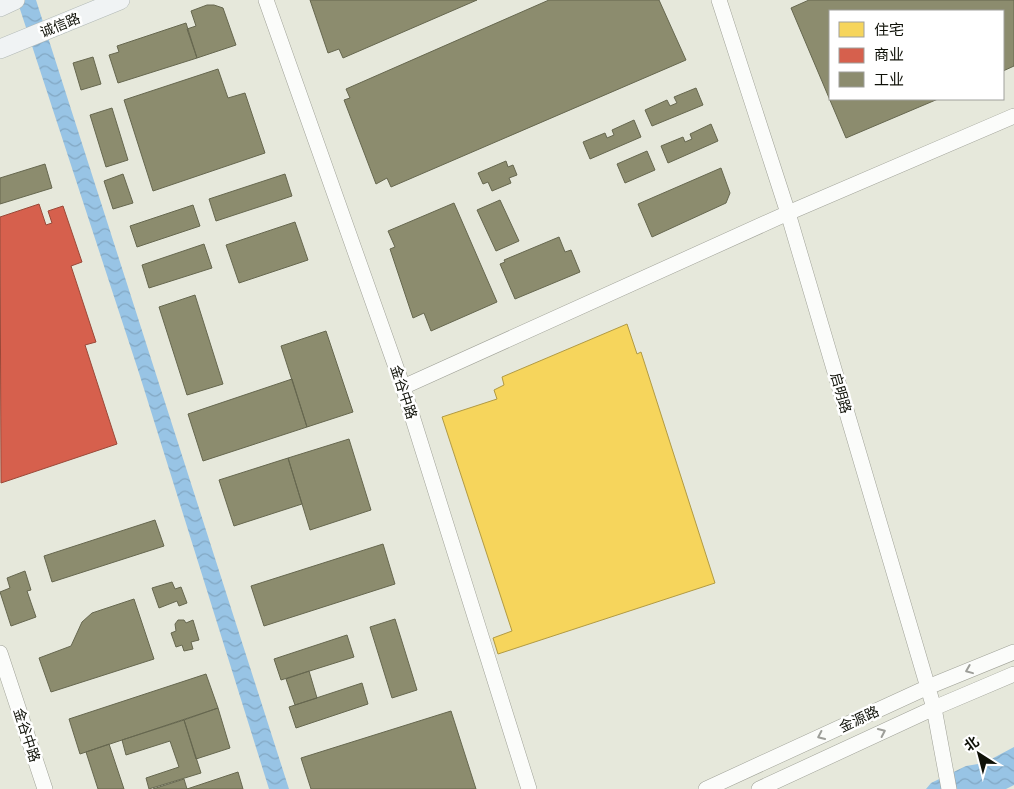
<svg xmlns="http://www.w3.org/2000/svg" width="1014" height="789" viewBox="0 0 1014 789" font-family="Manrope,'Noto Sans SC',sans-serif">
<defs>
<pattern id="water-waves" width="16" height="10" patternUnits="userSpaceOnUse" patternTransform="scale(1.25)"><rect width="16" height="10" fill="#98c4e5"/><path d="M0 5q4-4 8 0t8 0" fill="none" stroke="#82a7c3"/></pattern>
</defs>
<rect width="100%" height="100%" fill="#e6e8db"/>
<path fill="url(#water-waves)" d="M 17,0 L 36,0 L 289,789 L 269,789 L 139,373 Z
M 1014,747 L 1014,785 L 1006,789 L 926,789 L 931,783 L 966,766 L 984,763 Z"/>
<path fill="#f6d55c" stroke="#b19a43" d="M 627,324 L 637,354 L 641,352 L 715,583 L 498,654 L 493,638 L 512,631 L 442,417 L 497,399 L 494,390 L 504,385 L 502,377 Z"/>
<path fill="#d6604d" stroke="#9a4838" d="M 39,204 L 46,225 L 52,223 L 48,211 L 63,206 L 82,262 L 71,266 L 96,342 L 85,345 L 117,444 L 1,483 L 0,217 Z"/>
<path fill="#8c8c6e" stroke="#66674f" d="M 310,0 L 477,0 L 343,58 L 339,49 L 328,53 Z
M 549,0 L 659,0 L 686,60 L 391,187 L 387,178 L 376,184 L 344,100 L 350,98 L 346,89 Z
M 809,0 L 1014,0 L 1014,66 L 1003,71 L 1003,11 L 830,11 L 830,99 L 938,99 L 846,138 L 791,8 Z
M 207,5 L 214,5 L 223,8 L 236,45 L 197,58 L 187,29 L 196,26 L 191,11 Z
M 186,23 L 197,58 L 118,83 L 109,55 L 119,52 L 117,46 Z
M 93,57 L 101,84 L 81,90 L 73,63 Z
M 218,69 L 228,98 L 245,93 L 265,153 L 153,191 L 124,100 Z
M 696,88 L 703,105 L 652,126 L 645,110 L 667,100 L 670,106 L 677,103 L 674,97 Z
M 112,108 L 128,160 L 106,167 L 90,115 Z
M 634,120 L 641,137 L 590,159 L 583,142 L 605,133 L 607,138 L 614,135 L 612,130 Z
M 711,124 L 718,141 L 668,163 L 661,146 L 683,137 L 685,142 L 692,139 L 690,134 Z
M 647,151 L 655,170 L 625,183 L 617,164 Z
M 506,161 L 508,167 L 513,165 L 517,175 L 509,178 L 511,183 L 492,191 L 488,182 L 483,184 L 478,173 Z
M 45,164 L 52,188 L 0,204 L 0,178 Z
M 721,168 L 730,193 L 726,203 L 652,237 L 638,204 Z
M 123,174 L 133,203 L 113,209 L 104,181 Z
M 285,174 L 292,196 L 216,221 L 209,199 Z
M 500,200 L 519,241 L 496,251 L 477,210 Z
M 454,203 L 497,302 L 431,331 L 424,313 L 413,318 L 390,249 L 395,247 L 388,231 Z
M 193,205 L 200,226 L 137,247 L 130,226 Z
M 295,222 L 308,260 L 239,283 L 226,245 Z
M 559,237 L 565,252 L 571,250 L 580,272 L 515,299 L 500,264 L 505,262 L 504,260 Z
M 204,244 L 212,268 L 149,288 L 142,265 Z
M 195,295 L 223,384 L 187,395 L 159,307 Z
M 326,331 L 353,412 L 307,427 L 281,346 Z
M 292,379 L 307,427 L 203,461 L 188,414 Z
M 349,439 L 371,510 L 310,530 L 288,458 Z
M 288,458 L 302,504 L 234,526 L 219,480 Z
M 155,520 L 164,546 L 52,582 L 44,556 Z
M 383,544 L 395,584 L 264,626 L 251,586 Z
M 25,571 L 31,590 L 27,591 L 36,617 L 11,626 L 0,592 L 10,588 L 7,578 Z
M 172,582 L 175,589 L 181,587 L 187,603 L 179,606 L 177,601 L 159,608 L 152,588 Z
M 134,599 L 154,659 L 51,692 L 39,658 L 71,646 L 82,622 L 92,613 Z
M 395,619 L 417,690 L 392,698 L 370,627 Z
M 178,620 L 184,620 L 186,623 L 193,620 L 199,640 L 191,642 L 193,649 L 184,651 L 182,645 L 176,647 L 171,633 L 176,631 L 175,624 Z
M 347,635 L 354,657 L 281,680 L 274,659 Z
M 309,671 L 317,698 L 295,705 L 286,679 Z
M 206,674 L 218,708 L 80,754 L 69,719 Z
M 362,683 L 368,704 L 296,728 L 289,707 Z
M 218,708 L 230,748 L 196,759 L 184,720 Z
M 451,711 L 476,789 L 311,789 L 301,758 Z
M 184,720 L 201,773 L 149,789 L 146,778 L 179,767 L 170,741 L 126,755 L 122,740 Z
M 109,744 L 124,789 L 98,789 L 86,752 Z
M 238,772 L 243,789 L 187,789 Z
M 184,779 L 187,789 L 153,789 Z"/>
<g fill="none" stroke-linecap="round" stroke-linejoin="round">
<g stroke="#a0a298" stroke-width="16">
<path id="minor" d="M 266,0 L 403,387 L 529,789
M 719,0 L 788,213 L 934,708 L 949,789
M 403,387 L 788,213 L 1014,116
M 0,653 L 45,789
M 706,789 L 928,687 L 1014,652
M 759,789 L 934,708 L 1014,674"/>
</g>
<g stroke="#b1b8b6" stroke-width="20">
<path id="major" d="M 0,7 L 15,0
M 0,49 L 120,0"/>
</g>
<use href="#minor" stroke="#fbfcfa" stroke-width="15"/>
<use href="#major" stroke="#f0f3f4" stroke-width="19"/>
</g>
<defs><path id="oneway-chevron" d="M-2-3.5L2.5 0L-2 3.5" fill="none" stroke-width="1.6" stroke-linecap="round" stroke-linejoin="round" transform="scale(1.25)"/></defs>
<g stroke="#9d9e99">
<use href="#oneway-chevron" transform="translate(969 670) rotate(158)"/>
<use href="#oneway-chevron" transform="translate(882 732) rotate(-25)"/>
<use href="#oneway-chevron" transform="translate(821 736) rotate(155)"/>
</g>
<g text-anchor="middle" stroke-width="5" stroke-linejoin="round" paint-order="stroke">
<g font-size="14" fill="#0f1108" stroke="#fff">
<text transform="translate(60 25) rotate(-22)" y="5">诚信路</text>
<text transform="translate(404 392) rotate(72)" y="5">金谷中路</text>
<text transform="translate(841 393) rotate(74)" y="5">启明路</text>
<text transform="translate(859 719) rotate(-25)" y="5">金源路</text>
<text transform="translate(27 735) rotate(72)" y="5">金谷中路</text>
</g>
</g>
<rect x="829" y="10" width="175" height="90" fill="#ffffff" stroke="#9fa09c"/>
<rect x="839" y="22" width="25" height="15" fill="#f6d55c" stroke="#9fa09c"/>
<text x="874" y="35" font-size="15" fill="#0f1108">住宅</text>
<rect x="839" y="48" width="25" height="15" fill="#d6604d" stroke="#9fa09c"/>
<text x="874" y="60" font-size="15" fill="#0f1108">商业</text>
<rect x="839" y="72" width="25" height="15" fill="#8c8c6e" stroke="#9fa09c"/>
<text x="874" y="85" font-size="15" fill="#0f1108">工业</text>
<g transform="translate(979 754) rotate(324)" stroke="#ffffff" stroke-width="4" paint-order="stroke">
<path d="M0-4L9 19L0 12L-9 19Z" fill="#0f1108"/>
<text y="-8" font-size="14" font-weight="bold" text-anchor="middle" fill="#0f1108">北</text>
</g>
</svg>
